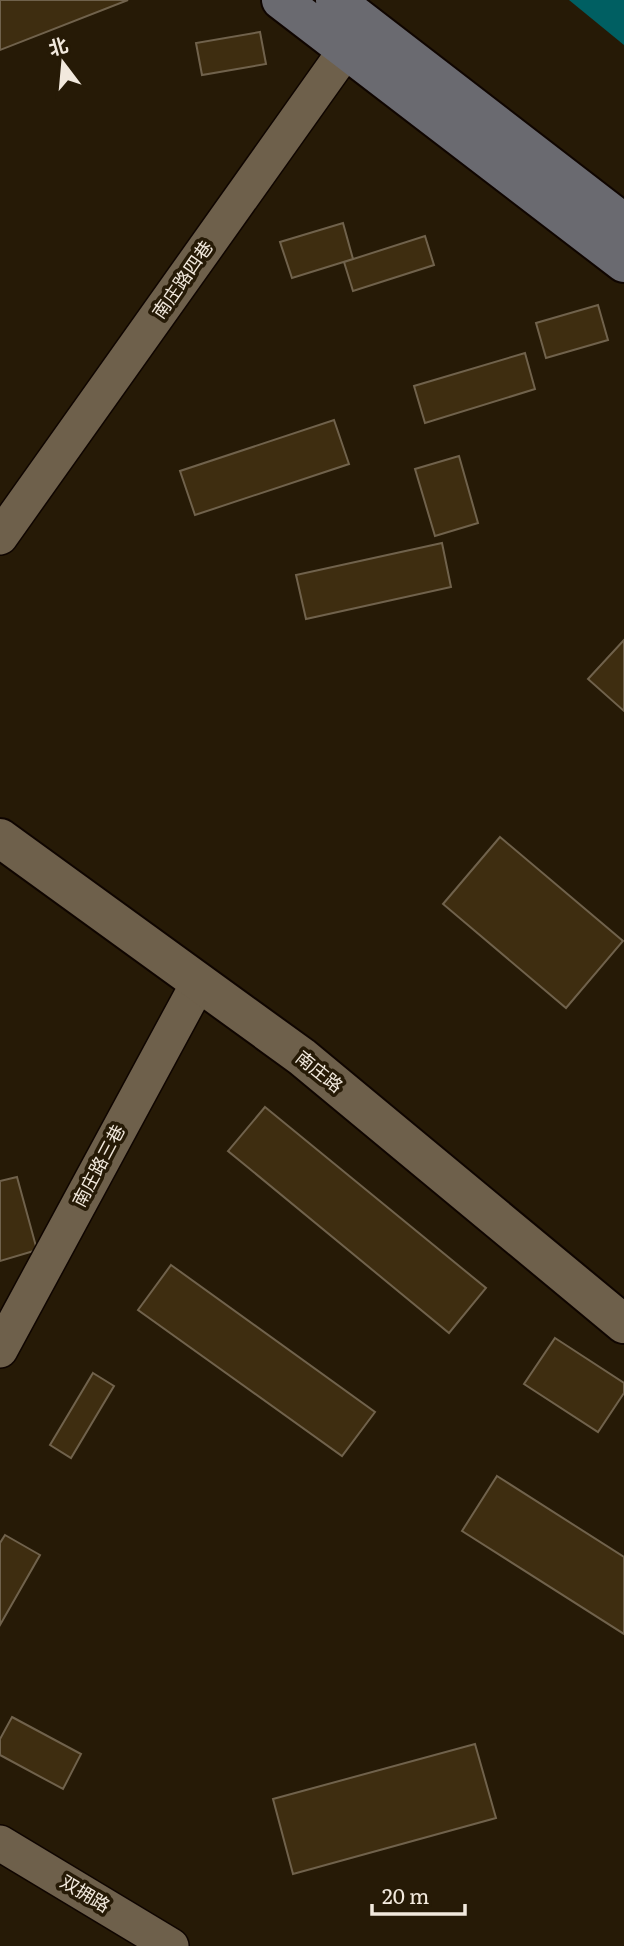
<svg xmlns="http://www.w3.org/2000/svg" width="624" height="1946" viewBox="0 0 624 1946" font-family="Literata,'Noto Sans SC',serif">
<rect width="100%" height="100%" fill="#261a06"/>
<path fill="#005f62" d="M 569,0 L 624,0 L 624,45 Z"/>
<path fill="#3e2d10" stroke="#70624c" stroke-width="2" d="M 0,0 L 128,0 L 0,50 Z
M 260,32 L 266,64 L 202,75 L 196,43 Z
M 343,223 L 353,259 L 292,278 L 280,242 Z
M 425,236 L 434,265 L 353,291 L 344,262 Z
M 598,305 L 608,340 L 546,358 L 536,323 Z
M 525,353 L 535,389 L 425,423 L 414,386 Z
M 334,420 L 349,464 L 195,515 L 180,471 Z
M 459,456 L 478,523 L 435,536 L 415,469 Z
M 442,543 L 451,587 L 306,619 L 296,575 Z
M 624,640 L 624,711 L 588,679 Z
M 500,837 L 623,941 L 566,1008 L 443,904 Z
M 265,1107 L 486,1288 L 449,1333 L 228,1151 Z
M 17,1177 L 37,1250 L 0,1261 L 0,1181 Z
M 171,1265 L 375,1412 L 342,1456 L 138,1310 Z
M 555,1338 L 624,1383 L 624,1393 L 598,1432 L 524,1384 Z
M 93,1373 L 114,1386 L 71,1458 L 50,1445 Z
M 497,1476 L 624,1557 L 624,1634 L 462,1531 Z
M 5,1535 L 40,1555 L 0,1625 L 0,1543 Z
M 12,1717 L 81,1754 L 63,1789 L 0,1755 L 0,1739 Z
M 475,1744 L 496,1818 L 293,1874 L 273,1799 Z"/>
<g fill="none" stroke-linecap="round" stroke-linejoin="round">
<g stroke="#0f0500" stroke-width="38">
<path id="minor" d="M 0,537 L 363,26
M 0,1350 L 199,982
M 0,1843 L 171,1946"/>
</g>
<g stroke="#0f0500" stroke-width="42">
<path id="tertiary" d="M 0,838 L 302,1057 L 624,1324"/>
</g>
<g stroke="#0f0500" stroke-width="42">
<path id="secondary" d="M 281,0 L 624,263
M 335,0 L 624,223"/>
</g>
<use href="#minor" stroke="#6e604b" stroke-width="35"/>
<use href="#tertiary" stroke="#6e604b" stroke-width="38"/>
<use href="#secondary" stroke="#6a6a70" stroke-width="38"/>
</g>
<g text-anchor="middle" stroke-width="7" stroke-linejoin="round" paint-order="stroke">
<g font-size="18" fill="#f2e9dd" stroke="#261a06">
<text transform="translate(183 280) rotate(-55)" y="6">南庄路四巷</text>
<text transform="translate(319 1072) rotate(39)" y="6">南庄路</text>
<text transform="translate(99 1166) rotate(-62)" y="6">南庄路三巷</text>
<text transform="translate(85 1894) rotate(31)" y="6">双拥路</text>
</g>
</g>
<g transform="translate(63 63) rotate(344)" stroke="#261a06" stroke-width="5" paint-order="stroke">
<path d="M0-5L12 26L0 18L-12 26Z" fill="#f2e9dd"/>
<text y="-10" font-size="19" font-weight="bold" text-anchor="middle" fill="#f2e9dd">北</text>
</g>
<path d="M372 1904v10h93v-10" fill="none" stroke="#f2e9dd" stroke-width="3.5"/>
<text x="382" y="1904" font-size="21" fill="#f2e9dd" stroke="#261a06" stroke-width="5" paint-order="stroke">20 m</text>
</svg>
